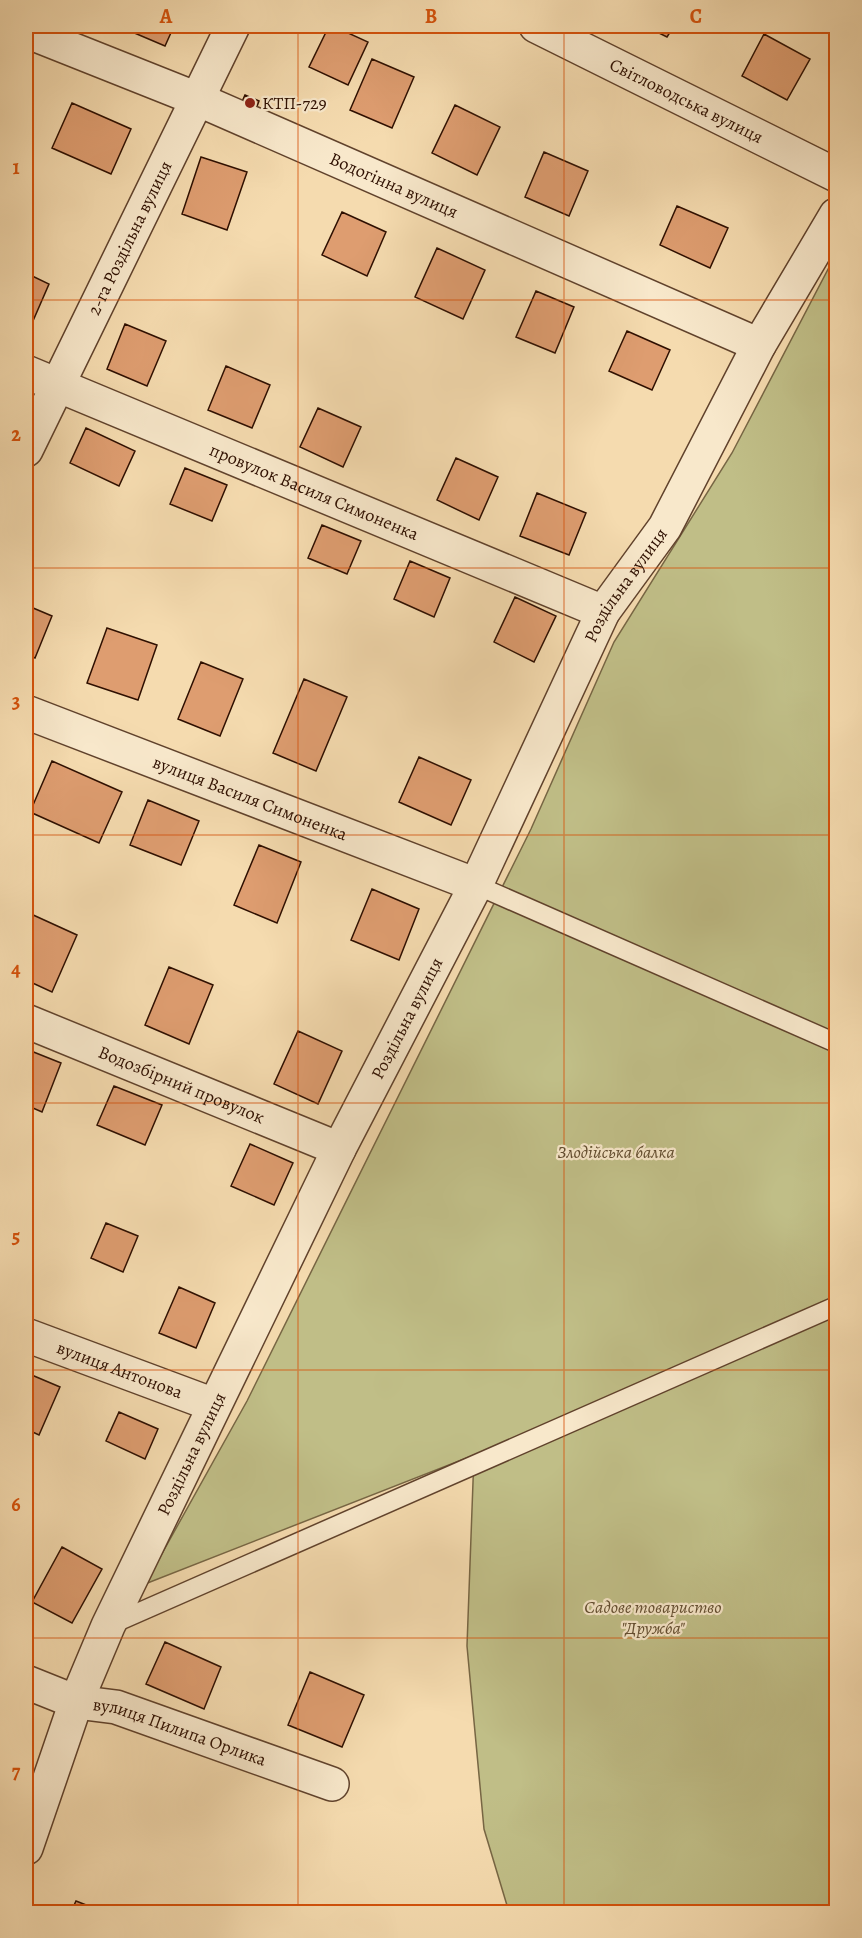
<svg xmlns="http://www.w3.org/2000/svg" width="862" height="1938" viewBox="0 0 862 1938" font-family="Alegreya,serif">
<rect width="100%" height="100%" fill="#f5dbaf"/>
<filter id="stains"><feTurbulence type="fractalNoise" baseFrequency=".00333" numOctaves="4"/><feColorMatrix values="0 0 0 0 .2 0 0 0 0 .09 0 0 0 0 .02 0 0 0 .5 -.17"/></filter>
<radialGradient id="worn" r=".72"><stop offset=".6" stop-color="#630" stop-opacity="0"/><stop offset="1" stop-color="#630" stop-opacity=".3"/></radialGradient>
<path fill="#c0be87" stroke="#764" stroke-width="1.5" d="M 836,254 L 836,1912 L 509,1912 L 484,1829 L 467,1646 L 474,1455 L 145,1584 L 247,1401 L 531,829 L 614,642 L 732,453 Z"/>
<path fill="#de9d70" stroke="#2e0f00" stroke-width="1.5" d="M 118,26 L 174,26 L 165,46 Z
M 329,26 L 333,26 L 368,42 L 348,85 L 309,67 Z
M 645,26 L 674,26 L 667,37 Z
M 764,34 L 810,59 L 787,100 L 742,76 Z
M 372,59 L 414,77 L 392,128 L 350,110 Z
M 245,95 L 259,101 L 255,112 L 240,106 Z
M 72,103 L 131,129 L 111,174 L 52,148 Z
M 455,105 L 500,127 L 477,175 L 432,153 Z
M 544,152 L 588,171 L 569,216 L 525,197 Z
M 201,157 L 247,172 L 227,230 L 182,214 Z
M 677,206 L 728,228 L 710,268 L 660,245 Z
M 342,212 L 386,232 L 367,276 L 322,255 Z
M 437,248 L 485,270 L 463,319 L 415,297 Z
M 26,273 L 49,284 L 26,337 Z
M 536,291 L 574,307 L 555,353 L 516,337 Z
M 125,324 L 166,341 L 147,386 L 107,369 Z
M 627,331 L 670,350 L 652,390 L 609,371 Z
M 226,366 L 270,385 L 252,428 L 208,410 Z
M 318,408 L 361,427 L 343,467 L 300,447 Z
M 86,428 L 135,451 L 119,486 L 70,463 Z
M 456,458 L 498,477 L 479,520 L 437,500 Z
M 185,468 L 227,485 L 212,521 L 170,504 Z
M 537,493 L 586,513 L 569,555 L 520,536 Z
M 322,525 L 361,541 L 347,574 L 308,558 Z
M 410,561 L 450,578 L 434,617 L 394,599 Z
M 515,597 L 556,616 L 534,662 L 494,642 Z
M 26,605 L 52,616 L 35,658 L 26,654 Z
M 107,628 L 157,645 L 138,700 L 87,683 Z
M 201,662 L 243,679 L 220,736 L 178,719 Z
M 304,679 L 347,697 L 316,771 L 273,753 Z
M 419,757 L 471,780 L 451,825 L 399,802 Z
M 52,761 L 122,792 L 99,843 L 30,812 Z
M 148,800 L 199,821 L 181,865 L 130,845 Z
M 259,845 L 301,862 L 277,923 L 234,905 Z
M 372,889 L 419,909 L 399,960 L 351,940 Z
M 31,914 L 77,935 L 52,992 L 26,980 L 26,926 Z
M 169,967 L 213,985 L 189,1044 L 145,1025 Z
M 298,1031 L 342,1051 L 318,1104 L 274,1084 Z
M 26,1049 L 61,1063 L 42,1112 L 26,1105 Z
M 114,1086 L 162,1105 L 145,1145 L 97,1125 Z
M 250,1144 L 293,1163 L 274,1205 L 231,1186 Z
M 106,1223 L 138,1236 L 123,1272 L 91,1258 Z
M 179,1287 L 215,1303 L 196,1348 L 159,1333 Z
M 27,1373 L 60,1387 L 39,1435 L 26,1429 L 26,1377 Z
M 119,1412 L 158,1429 L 145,1459 L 106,1441 Z
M 62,1547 L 102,1569 L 72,1623 L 32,1602 Z
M 165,1642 L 221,1667 L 204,1709 L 146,1684 Z
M 310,1672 L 364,1695 L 342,1747 L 288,1725 Z
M 76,1901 L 104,1912 L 71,1912 Z"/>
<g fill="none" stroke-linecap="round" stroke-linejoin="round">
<g stroke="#60422c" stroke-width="21">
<path id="service" d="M 476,885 L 836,1043
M 110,1625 L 836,1306"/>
</g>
<g stroke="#60422c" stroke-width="36">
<g id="minor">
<path id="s1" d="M 536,26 L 836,175"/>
<path id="s2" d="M 26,31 L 197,99 L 759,345"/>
<path id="s3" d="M 26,372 L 603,612"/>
<path id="s4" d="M 26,450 L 233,26"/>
<path id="s5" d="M 26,712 L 476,885"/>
<path id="s6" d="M 26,1021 L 339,1149"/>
<path id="s7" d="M 26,1335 L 214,1405"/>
<path id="s8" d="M 26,1682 L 76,1702 L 116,1707 L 332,1784"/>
<path id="s9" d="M 26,1848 L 76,1702 L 108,1626 L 339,1149 L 476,885 L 603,612 L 665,527 L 759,345 L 836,215"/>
</g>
</g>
<use href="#service" stroke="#f8e8cb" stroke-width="18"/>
<use href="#minor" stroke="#f8e8cb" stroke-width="33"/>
</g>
<path fill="none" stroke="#d5520b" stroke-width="1.5" stroke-opacity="0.55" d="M 298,26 L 298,1912M 564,26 L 564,1912M 26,300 L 836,300M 26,568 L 836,568M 26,835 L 836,835M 26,1103 L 836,1103M 26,1370 L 836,1370M 26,1638 L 836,1638"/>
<circle fill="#8f2418" stroke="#f8e8cb" stroke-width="2" cx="250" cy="103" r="6"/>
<g text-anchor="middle" stroke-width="4.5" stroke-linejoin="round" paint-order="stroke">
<g font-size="18" fill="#2e0f00" stroke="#f8e8cb">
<text dy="6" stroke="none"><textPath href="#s1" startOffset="168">Світловодська вулиця</textPath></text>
<text dy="6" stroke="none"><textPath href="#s2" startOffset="399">Водогінна вулиця</textPath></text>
<text dy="6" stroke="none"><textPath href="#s4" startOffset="236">2-га Роздільна вулиця</textPath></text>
<text dy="6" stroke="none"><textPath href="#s3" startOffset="312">провулок Василя Симоненка</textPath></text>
<text dy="6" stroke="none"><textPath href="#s9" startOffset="1400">Роздільна вулиця</textPath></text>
<text dy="6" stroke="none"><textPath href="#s5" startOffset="240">вулиця Василя Симоненка</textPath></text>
<text dy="6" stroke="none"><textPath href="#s9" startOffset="914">Роздільна вулиця</textPath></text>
<text dy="6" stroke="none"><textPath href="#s6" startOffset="168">Водозбірний провулок</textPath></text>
<text dy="6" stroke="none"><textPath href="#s7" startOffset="100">вулиця Антонова</textPath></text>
<text dy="6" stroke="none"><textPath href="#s9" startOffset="428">Роздільна вулиця</textPath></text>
<text dy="6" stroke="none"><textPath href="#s8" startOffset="162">вулиця Пилипа Орлика</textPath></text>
</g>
<g font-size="18" fill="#2e0f00" stroke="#f8e8cb" text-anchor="start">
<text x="262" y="109">КТП-729</text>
</g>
<g font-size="18" font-style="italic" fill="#614c2f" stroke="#f8e8cb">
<text x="616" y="1158">Злодійська балка</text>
<text x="653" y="1613">Садове товариство<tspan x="653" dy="21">"Дружба"</tspan></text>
</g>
</g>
<rect width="862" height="1938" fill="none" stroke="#f5dbaf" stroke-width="66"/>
<rect x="33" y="33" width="796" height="1872" fill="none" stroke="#d5520b" stroke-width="2"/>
<g font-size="20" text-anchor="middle" font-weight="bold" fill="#d5520b">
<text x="166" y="23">A</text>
<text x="431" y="23">B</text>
<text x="696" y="23">C</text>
<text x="16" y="174">1</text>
<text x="16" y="441">2</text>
<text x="16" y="708">3</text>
<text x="16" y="976">4</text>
<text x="16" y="1243">5</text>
<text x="16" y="1511">6</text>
<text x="16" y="1778">7</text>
</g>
<rect width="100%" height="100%" filter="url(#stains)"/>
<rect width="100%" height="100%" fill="url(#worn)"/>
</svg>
